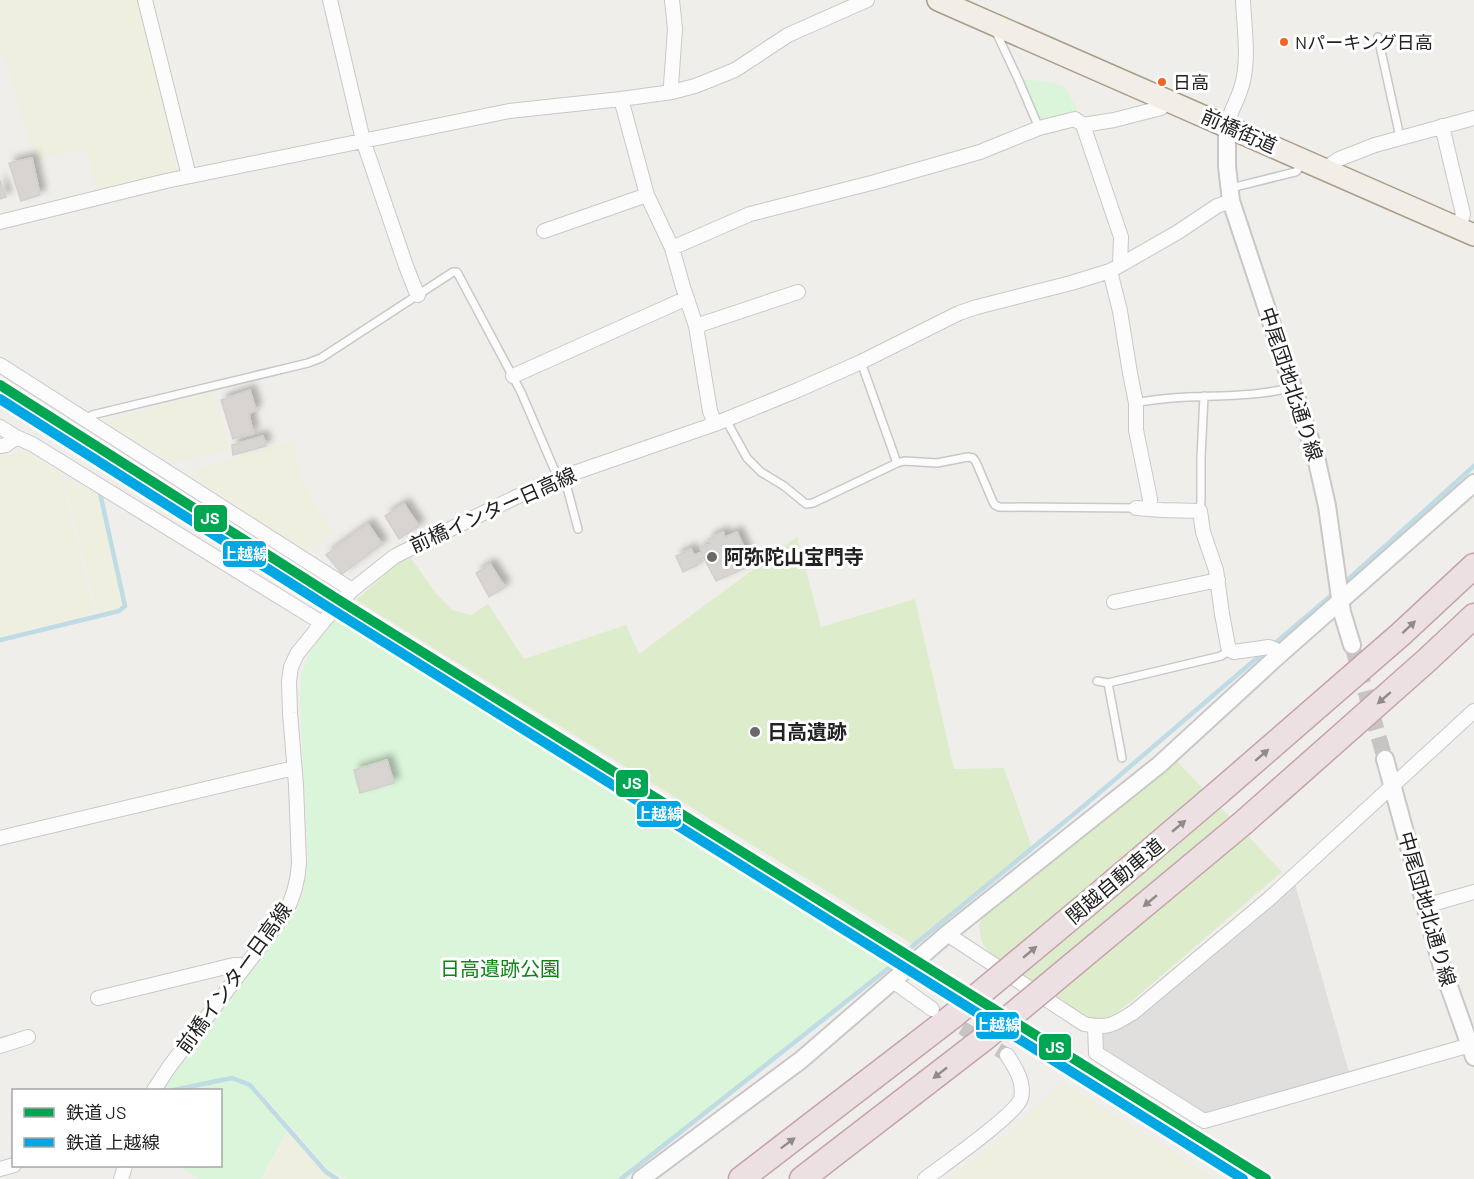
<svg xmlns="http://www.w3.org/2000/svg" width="1474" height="1179" viewBox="0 0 1474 1179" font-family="Barlow,'Noto Sans JP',sans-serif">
<defs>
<filter id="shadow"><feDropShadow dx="5.5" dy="-5.5" stdDeviation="3" flood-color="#0004"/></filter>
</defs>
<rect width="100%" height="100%" fill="#f0eeeb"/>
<path fill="#efefdf" d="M 0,0 L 137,0 L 178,171 L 96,191 L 86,148 L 35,160 L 4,54 L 0,55 Z
M 213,392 L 230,450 L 173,463 L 106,421 Z
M 293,440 L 301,477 L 320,514 L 333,530 L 309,552 L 187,473 Z
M 22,452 L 26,452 L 60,472 L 95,614 L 0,636 L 0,456 Z
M 66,478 L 68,478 L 97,496 L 121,597 L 122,603 L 118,609 L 101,613 L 98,612 L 65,484 Z
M 1063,1082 L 1216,1179 L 947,1179 L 1009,1134 Z
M 289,1132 L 325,1174 L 332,1179 L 263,1179 Z"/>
<path fill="#ddeccb" d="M 797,537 L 821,627 L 915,599 L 954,769 L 1004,768 L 1032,848 L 914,945 L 356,600 L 408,554 L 435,592 L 452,610 L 471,615 L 488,604 L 524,659 L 626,625 L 639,654 Z
M 1176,760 L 1282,872 L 1132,1001 C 1121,1009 1110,1019 1095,1019 C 1078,1018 1007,966 989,954 L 981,940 L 979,923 L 989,911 Z"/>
<path fill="#daf5da" d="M 1030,80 L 1052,82 L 1064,87 L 1077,108 L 1075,113 L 1042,123 L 1037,119 L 1023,81 Z
M 339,617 L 890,967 L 621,1179 L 347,1179 L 329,1170 L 256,1087 L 252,1091 L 287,1131 L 261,1179 L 199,1179 L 180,1167 L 179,1166 L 220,1166 L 220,1090 L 161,1090 L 299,905 L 304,889 L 308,861 L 300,702 L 301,674 L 313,645 Z"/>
<path fill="#e0dfde" d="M 1293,877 L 1351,1079 L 1204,1121 L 1096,1053 L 1100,1027 L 1116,1023 Z"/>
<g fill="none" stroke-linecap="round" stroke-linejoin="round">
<path stroke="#bfdbe3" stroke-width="4.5" d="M 1343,584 L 1474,466
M 0,640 L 119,611 L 125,606 L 100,493
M 1273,645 L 1335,592
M 174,1090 L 232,1078 L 250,1085 L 326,1172 L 337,1179
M 621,1179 L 890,967 L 914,945 L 1085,805 L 1264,652"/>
</g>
<path fill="#d7d4d2" stroke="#d3d0cc" stroke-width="1.5" filter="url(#shadow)" d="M 32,158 L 40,195 L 21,201 L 9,163 Z
M 0,180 L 6,197 L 0,199 Z
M 250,390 L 256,410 L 249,414 L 253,433 L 233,439 L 221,400 Z
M 263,436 L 266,446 L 233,455 L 232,445 Z
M 404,504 L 419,526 L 399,539 L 385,516 Z
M 368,524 L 382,544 L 342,574 L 326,555 Z
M 723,532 L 725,537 L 737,532 L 752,565 L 716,581 L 704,558 L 697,561 L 698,565 L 683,572 L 676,556 L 691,549 L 694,555 L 702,552 L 700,548 L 711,544 L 708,539 Z
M 490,564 L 505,587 L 489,597 L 476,573 Z
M 387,760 L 394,783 L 360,793 L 354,770 Z"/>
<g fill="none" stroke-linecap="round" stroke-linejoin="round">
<path stroke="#c7c5c3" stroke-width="14" stroke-dasharray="14 7" stroke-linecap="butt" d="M 944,1017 L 1007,1055"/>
<path stroke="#c7c5c3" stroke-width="16" stroke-dasharray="16 8" stroke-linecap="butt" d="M 1352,645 L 1385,759"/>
<g stroke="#c9c8c7" stroke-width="10">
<path id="service" d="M 996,32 L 1019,81 L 1039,128
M 1378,37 L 1400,137
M 1231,188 L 1295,172 L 1297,171 L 1302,162
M 861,362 L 897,463
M 1136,403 C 1187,392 1243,401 1293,387
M 86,420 L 92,415 L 308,363 L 321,358 L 453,272 L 457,272 L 521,392 L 558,478
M 726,420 L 747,458 L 761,472 L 784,486 L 806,504 L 813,503 L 897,463 L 904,461 L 937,463 L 968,457 L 973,458 L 976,462 L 993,502 L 995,505 L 999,507 L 1136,508
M 564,476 L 578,529
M 1200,511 L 1201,501 L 1201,457 L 1204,396
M 1097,681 L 1108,683 L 1221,656 L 1230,650
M 1108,683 L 1122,758"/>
</g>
<g stroke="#c9c8c7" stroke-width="16">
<path id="minor" d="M 145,0 L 189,176
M 330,0 L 363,140 L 406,266 L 415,289 L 418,295
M 672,92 L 671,85 L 675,29 L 672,0
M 621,99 L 647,195 L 672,248 L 683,287 L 696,326 L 710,411 L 715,424
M 1083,125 L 1121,237 L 1120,265
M 1227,126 C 1230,110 1240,97 1243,81 C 1249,55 1244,27 1243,0
M 1442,126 L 1463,214 L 1459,228
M 1329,170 L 1332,164 L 1339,159 L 1375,145 L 1474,118
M 0,222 L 166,181 L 509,111 L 621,99 L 672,92 L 695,86 L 735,70 L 788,35 L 867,0
M 544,231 L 647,195
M 672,248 L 750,214 L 875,182 L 980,152 L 1039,128 L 1075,119 L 1083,125 L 1114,120 L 1161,108 L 1165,99
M 1110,271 L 1120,311 L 1130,373 L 1136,403 L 1136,430 L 1150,499 L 1149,509
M 696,326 L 798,292
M 0,365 L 352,590
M 513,376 L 687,298
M 0,427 L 16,437 L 32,444 L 322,623
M 0,446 L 6,445 L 16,437
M 1136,508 L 1162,510 L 1200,511 L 1203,532 L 1216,570 L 1222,614 L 1228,646 L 1230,650 L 1234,652 L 1269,647 L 1274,649 L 1279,655
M 1114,602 L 1218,580
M 0,838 L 294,768
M 1425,906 L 1474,892
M 947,934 L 1084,1024 C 1108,1029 1113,1025 1134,1012 L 1270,898 L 1474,711
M 893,981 L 932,1009
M 98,998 L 234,965 L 239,965 L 244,968
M 1095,1026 L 1096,1053 L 1204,1121 L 1474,1044
M 0,1046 L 28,1037
M 154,1090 L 169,1067 L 284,915 C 293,899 298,882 299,863 L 296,785 L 290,713 L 289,681 L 291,667 L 297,654 L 322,623 L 352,590 L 395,556 L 545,483 L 715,424 L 798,390 L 861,362 L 959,313 L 977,307 L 1071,283 L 1110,271 L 1178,232 L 1217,206 L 1231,201
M 0,1169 L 14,1165
M 121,1179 L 125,1166
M 925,1179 C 942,1166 1017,1114 1021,1098 C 1025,1083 1015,1067 1007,1055"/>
</g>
<g stroke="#c9c8c7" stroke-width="20">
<path id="tertiary" d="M 1227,126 L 1227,166 L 1231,201 L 1316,457 L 1327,506 L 1342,612 L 1352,645
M 1385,759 L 1442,967 L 1474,1057
M 641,1179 L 801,1060 L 947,934 L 1159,765 L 1279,655 L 1474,483"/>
</g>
<g stroke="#a79c86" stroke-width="24">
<path id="primary" d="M 938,0 L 1474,235"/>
</g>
<g stroke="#c5a2ac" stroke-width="27">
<path id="motorway" d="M 1218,793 L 1401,634 L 1474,566
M 1243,823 L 1426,661 L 1474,616
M 741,1179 L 953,1016
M 802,1179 L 986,1037"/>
</g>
<use href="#service" stroke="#fdfcfc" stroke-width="7"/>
<use href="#minor" stroke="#fdfcfc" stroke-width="14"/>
<use href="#tertiary" stroke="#fdfcfc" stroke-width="16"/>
<use href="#primary" stroke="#f3ede7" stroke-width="21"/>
<use href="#motorway" stroke="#ece0e2" stroke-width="24"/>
<g stroke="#c5a2ac" stroke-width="27" stroke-linecap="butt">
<path id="motorway-bridge" d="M 953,1016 L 1091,901 L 1218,793
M 986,1037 L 1243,823"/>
</g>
<use href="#motorway-bridge" stroke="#ece0e2" stroke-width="24"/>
<g stroke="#fff" stroke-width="15">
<path id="rail-1" d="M 0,385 L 342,602 L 1266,1179"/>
</g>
<g stroke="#fff" stroke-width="15">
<path id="rail-2" d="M 0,399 L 336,612 L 1243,1179"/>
</g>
<use href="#rail-1" stroke="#00a651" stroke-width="10"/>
<use href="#rail-2" stroke="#00a7e3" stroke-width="10"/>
</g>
<defs><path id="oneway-solid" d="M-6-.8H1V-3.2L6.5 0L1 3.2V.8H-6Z" transform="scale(1.5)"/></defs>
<g fill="#918a8c">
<use href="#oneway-solid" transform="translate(1409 627) rotate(-43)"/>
<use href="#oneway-solid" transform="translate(1384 698) rotate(139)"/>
<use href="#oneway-solid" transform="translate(1262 755) rotate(-41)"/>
<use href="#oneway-solid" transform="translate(1179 826) rotate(-40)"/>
<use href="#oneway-solid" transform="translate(1150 901) rotate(140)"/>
<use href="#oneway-solid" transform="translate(1030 952) rotate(-40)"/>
<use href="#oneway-solid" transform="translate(940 1073) rotate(142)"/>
<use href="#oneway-solid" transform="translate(788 1143) rotate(-37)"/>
</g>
<g fill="#f26522" stroke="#fff" stroke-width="2">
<circle cx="1284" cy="42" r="5"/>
<circle cx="1162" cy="82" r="5"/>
</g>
<g fill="#6a6968" stroke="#fff" stroke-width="2">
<circle cx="712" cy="557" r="6"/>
<circle cx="755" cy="732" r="6"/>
</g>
<g text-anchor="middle" stroke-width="6" stroke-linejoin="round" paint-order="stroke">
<g font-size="18" fill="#222" stroke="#fff" text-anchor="start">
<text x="1295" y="49">Nパーキング日高</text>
<text x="1173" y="89">日高</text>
</g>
<g font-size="20" fill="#222" stroke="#fff">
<text transform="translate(1239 131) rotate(24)" y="7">前橋街道</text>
<text transform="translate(1291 384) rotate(72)" y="7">中尾団地北通り線</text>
<text transform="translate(493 510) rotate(-24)" y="7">前橋インター日高線</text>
<text transform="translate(1115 881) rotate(-40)" y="7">関越自動車道</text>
<text transform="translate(1427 909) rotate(74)" y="7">中尾団地北通り線</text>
<text transform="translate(234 978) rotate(-54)" y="7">前橋インター日高線</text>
</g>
<g font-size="20" font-weight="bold" fill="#222" stroke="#fff" text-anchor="start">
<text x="724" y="564">阿弥陀山宝門寺</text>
<text x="767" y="739">日高遺跡</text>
</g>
<g font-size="20" fill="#0c8416" stroke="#fff">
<text x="500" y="976">日高遺跡公園</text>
</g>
</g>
<g stroke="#fff" stroke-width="2">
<rect x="193" y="504" width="35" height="29" rx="6" fill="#00a651"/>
<rect x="222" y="540" width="45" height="28" rx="6" fill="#00a7e3"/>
<rect x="615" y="769" width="34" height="29" rx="6" fill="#00a651"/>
<rect x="636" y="800" width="46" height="28" rx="6" fill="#00a7e3"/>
<rect x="975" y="1011" width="45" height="29" rx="6" fill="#00a7e3"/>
<rect x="1038" y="1033" width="34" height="28" rx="6" fill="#00a651"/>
</g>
<g font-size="16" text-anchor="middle" font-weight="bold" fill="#fff">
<text x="210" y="524">JS</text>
<text x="245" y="560">上越線</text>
<text x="632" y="789">JS</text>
<text x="659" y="820">上越線</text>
<text x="997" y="1031">上越線</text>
<text x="1055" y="1053">JS</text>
</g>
<rect x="12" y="1089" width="210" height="78" fill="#ffffff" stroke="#a7a7a7" stroke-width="1.5"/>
<rect x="24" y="1108" width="30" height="9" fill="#00a651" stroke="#a7a7a7" stroke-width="1.5"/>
<text x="66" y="1119" font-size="18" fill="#222222">鉄道 JS</text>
<rect x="24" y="1138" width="30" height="9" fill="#00a7e3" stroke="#a7a7a7" stroke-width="1.5"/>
<text x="66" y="1149" font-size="18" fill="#222222">鉄道 上越線</text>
</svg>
